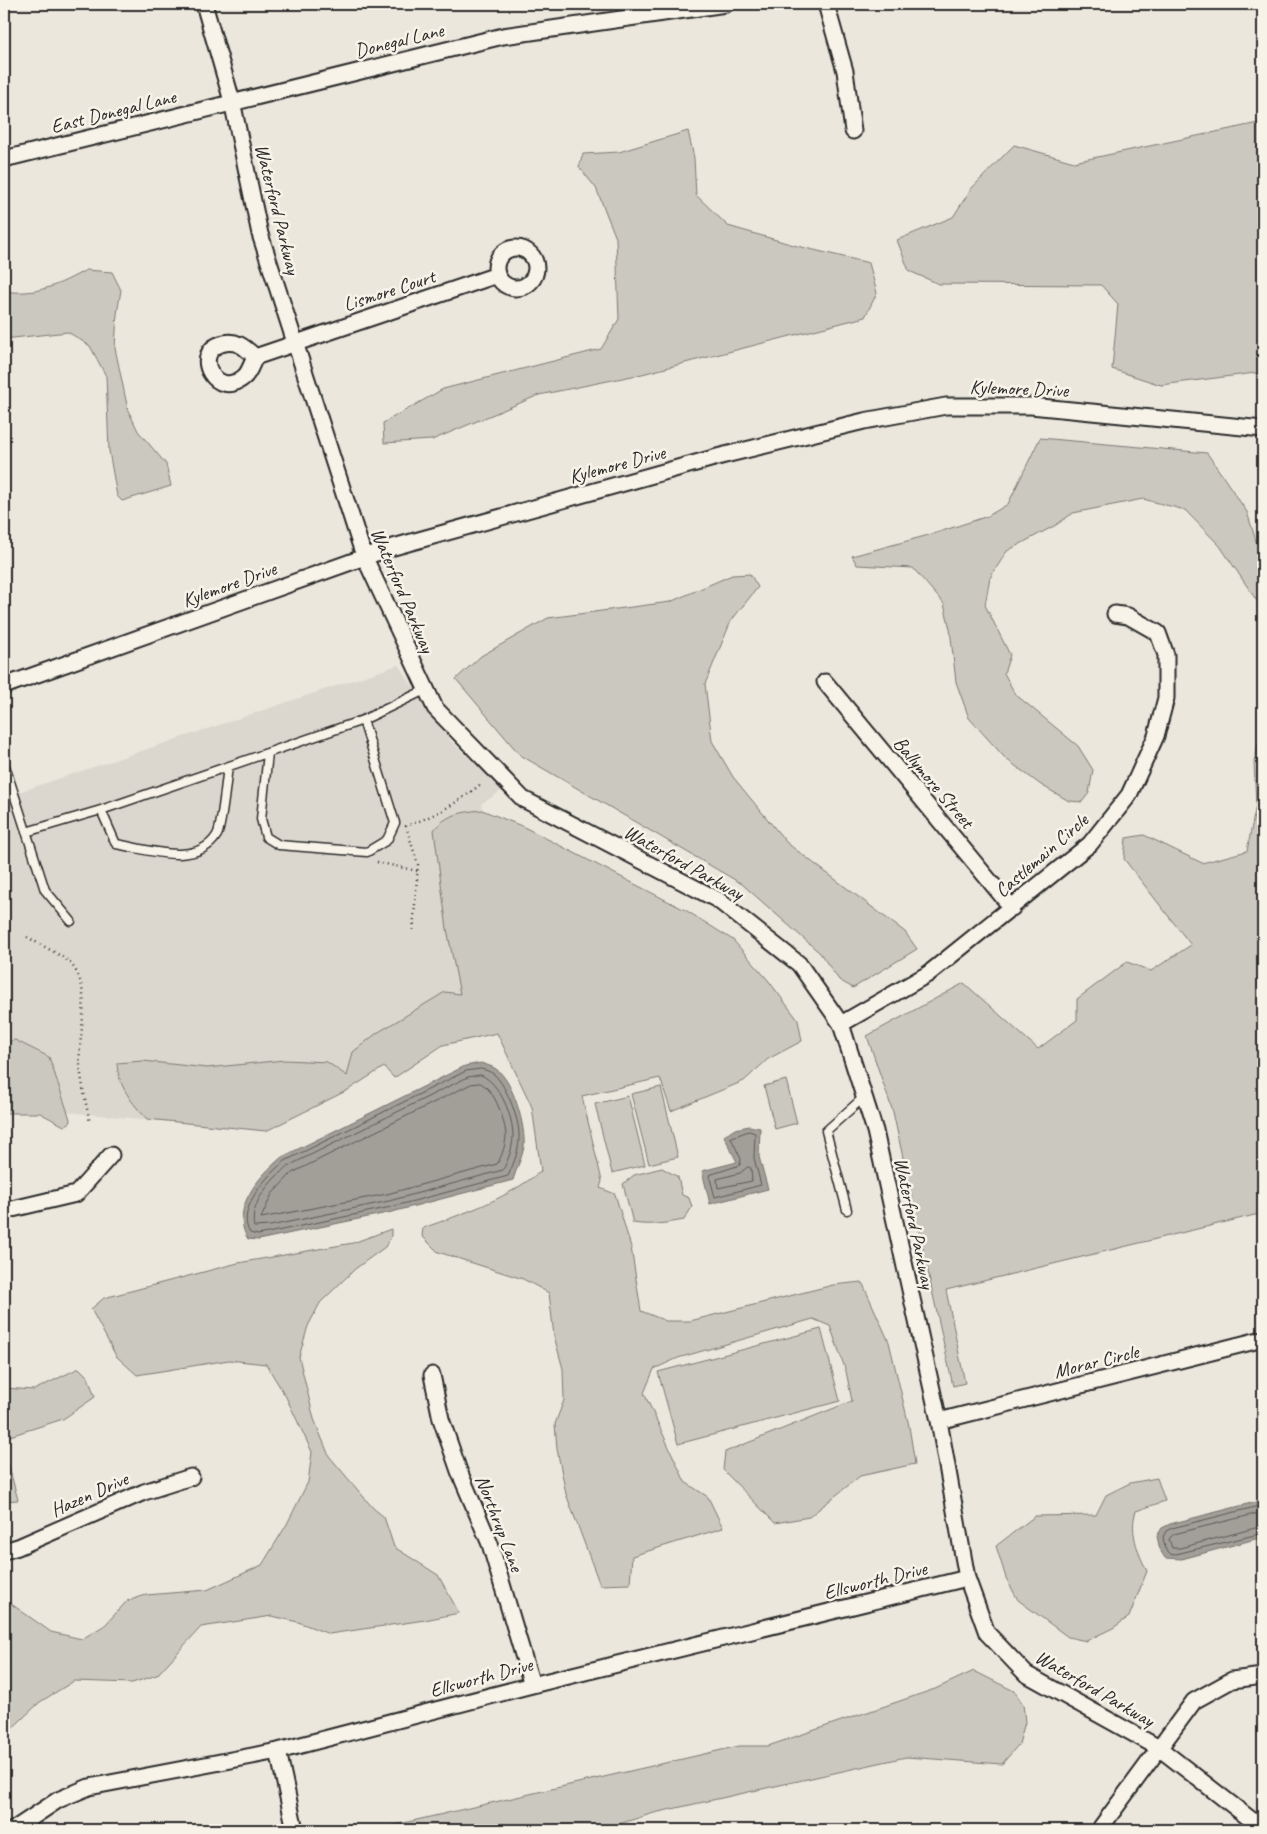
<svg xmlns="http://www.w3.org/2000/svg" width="1267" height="1834" viewBox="0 0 1267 1834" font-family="Caveat,sans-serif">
<rect width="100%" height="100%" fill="#ebe7dd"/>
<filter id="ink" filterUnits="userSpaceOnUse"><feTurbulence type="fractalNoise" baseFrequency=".02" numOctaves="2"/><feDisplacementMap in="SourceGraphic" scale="10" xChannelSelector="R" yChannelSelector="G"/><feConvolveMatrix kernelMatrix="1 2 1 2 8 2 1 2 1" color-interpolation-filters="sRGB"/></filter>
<g filter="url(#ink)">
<path fill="#dbd7ce" d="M 398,665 L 451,741 L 503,790 L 481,804 L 531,974 L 348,1090 L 266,1131 L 66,1112 L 49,1057 L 16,1040 L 4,1042 L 4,797 Z"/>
<path fill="#cbc8bf" stroke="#7b7a75" d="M 1263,122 L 1263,372 L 1161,385 L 1112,369 L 1118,304 L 1101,285 L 939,284 L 909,271 L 897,240 L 953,217 L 971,189 L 1014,145 L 1074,162 Z
M 688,131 L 694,158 L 696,195 L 728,226 L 797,246 L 869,263 L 877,293 L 865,317 L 642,374 L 539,395 L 432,440 L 384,443 L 383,423 L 443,389 L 601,349 L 619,319 L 616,238 L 596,188 L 579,167 L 583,154 L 619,152 Z
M 86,270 L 112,272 L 121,290 L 117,314 L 115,348 L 128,410 L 138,431 L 166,464 L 171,486 L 122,501 L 117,496 L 109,451 L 106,376 L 90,346 L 68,332 L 4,339 L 4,291 C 35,296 59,285 86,270 Z
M 1040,438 L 1207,453 L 1247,512 L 1260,554 L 1263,558 L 1263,610 L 1220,546 L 1185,510 L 1143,499 L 1073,513 L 1056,525 L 1007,551 L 990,578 L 985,605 L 1010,655 L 1004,673 L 1015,694 L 1078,746 L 1093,770 L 1089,793 L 1082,802 L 1069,801 L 1041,785 L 1006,759 L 969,718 L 956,682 L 950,629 L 944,604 L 913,568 L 857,565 L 852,556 L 936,533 L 988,516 L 1008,504 Z
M 750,574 L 758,587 L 731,621 L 705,684 L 712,741 L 733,777 L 787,843 L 905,932 L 917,949 L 853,988 L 839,980 L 820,953 L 742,884 L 520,755 L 456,679 L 481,656 L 548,618 L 670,602 L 732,575 Z
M 1263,723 L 1263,1213 L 946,1290 L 965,1383 L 953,1386 L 893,1112 L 867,1036 L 964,983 L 1038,1049 L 1077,1020 L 1077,999 L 1127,962 L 1151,971 L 1191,945 L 1124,859 L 1126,838 L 1144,835 L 1202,863 L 1247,851 L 1256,805 L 1254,762 Z
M 482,810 L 524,827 L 687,911 L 733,940 L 768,980 L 798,1020 L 802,1041 L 768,1059 L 744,1081 L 671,1111 L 660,1078 L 582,1096 L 602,1181 L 600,1188 L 615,1194 L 631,1247 L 641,1311 L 666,1321 L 690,1321 L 833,1285 L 862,1282 L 889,1342 L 909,1426 L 915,1464 L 860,1476 L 809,1517 L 775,1523 L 723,1470 L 725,1452 L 852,1401 L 846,1371 L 830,1326 L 813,1319 L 678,1358 L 654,1369 L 644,1393 L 685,1482 L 708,1497 L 723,1528 L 632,1556 L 630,1584 L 600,1585 L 566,1494 L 557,1449 L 555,1424 L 564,1400 L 563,1369 L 554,1336 L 549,1293 L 523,1279 L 438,1252 L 422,1236 L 423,1228 C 465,1213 505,1200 541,1171 L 532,1107 L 497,1033 L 443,1045 L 394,1078 L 384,1067 L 348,1090 L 266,1131 L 147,1119 C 132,1103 118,1086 117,1063 L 143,1061 L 207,1068 L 284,1060 L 327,1062 L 347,1076 L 353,1052 L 377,1033 L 445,992 L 460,994 L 447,929 L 434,830 C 446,814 463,812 482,810 Z
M 15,1040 L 49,1057 L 71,1122 L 64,1126 L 40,1113 L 4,1113 L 4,1042 Z
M 786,1080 L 797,1123 L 775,1129 L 764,1086 Z
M 661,1087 L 678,1157 L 649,1164 L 631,1094 Z
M 628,1096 L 645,1165 L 612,1173 L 595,1104 Z
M 662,1168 L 678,1177 L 682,1195 L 689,1198 L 692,1207 L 684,1220 C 668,1223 650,1226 633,1223 L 623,1184 L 634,1175 Z
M 391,1229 L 391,1236 L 385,1247 L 355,1269 L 320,1303 L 308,1326 L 299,1357 L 314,1419 L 329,1456 L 373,1508 L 384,1517 L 394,1547 L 438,1575 L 459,1613 L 425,1620 L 329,1634 L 298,1622 L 272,1616 L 201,1627 L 157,1675 L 132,1683 L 74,1681 L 40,1702 L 4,1736 L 4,1679 L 8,1673 L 9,1655 L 4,1647 L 4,1602 L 7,1601 L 51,1632 L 82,1639 L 105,1625 L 127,1601 L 146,1595 L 207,1590 L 262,1565 L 287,1524 L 308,1482 L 312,1452 L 286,1397 L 266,1364 L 229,1360 L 137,1375 L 116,1356 L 91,1309 L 104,1298 L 238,1263 L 353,1243 Z
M 821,1329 L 840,1401 L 678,1444 L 658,1372 Z
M 79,1368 L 88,1377 L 95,1397 L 63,1419 L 10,1436 L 4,1448 L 4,1388 L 34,1390 Z
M 4,1448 L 18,1500 L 4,1501 Z
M 1157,1478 L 1165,1501 L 1136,1511 C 1129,1531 1138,1553 1147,1571 L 1129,1617 L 1113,1628 L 1086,1641 L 1068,1637 L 1018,1600 L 1006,1578 L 996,1546 L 1035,1516 L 1096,1515 L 1106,1495 L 1130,1483 Z
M 974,1671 L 1014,1691 L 1023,1704 L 1025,1722 L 1019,1744 L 1002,1764 L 906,1757 L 654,1813 L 600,1830 L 373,1830 L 739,1746 L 768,1746 L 935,1689 Z"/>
<path fill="#a29f98" stroke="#72716c" d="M 481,1063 C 486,1065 492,1066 496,1069 C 513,1080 526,1127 524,1147 C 522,1158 516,1169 513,1180 L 392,1212 L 258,1240 L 248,1239 C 229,1209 260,1175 282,1157 L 465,1066 Z
M 749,1126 L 760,1128 L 759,1157 L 768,1189 L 710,1204 L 702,1171 L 737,1162 L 724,1136 L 735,1129 Z
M 1263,1500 L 1263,1537 L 1182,1559 L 1165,1558 L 1160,1550 L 1157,1536 L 1162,1528 L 1170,1524 Z"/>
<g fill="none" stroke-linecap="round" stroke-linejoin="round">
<path stroke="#5b5957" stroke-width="1" d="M 481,1069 C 485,1070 489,1071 492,1073 C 505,1081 519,1119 519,1134 C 520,1148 514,1163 508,1176 L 391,1207 L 258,1235 L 250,1233 C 235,1210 268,1174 285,1161 L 466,1071 Z
M 481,1075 C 500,1083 513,1116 513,1136 C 513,1148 508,1160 503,1170 L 389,1201 L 270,1226 L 254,1227 C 249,1203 271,1180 288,1166 L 468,1077 Z
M 480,1083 C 495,1089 504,1119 506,1134 C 506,1144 502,1156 497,1164 L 387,1194 L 261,1218 L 272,1194 L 292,1173 L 471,1084 Z
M 749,1131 L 755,1133 L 754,1158 L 761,1185 L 715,1197 L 709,1175 L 740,1165 L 741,1159 L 731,1138 Z
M 748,1167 L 751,1168 L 752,1181 L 718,1188 L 717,1179 L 740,1173 Z
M 1263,1505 L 1172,1528 L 1166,1531 L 1163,1537 L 1165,1549 L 1172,1555 L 1263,1533
M 1263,1512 L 1174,1534 L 1169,1539 L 1172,1548 L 1180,1548 L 1263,1526"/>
<g stroke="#2b2b2b" stroke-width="11">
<path id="service" d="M 268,753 L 261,819 L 266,837 L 279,845 L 367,852 L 387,840 L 395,823 L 363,720
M 4,763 L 45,890 L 71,921
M 101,810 L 116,844 C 146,849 197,868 217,835 C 222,827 226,780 228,767
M 26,832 L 101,810 L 363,720 L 425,690
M 847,1210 L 826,1131 L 864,1097"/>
</g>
<g stroke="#2b2b2b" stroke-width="19">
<path id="minor" d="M 204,4 L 232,101 L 260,234 L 364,556 L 435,708 L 523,799 L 718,900 L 799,964 L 841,1024 L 875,1131 L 939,1421 L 967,1578 L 987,1633 L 1026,1674 L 1159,1748 L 1263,1829
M 826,4 L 845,71 L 853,131
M 4,159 L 503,36 L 726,4
M496 268a20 20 0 1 1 40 0a20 20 0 1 1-40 0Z
M 255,357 C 244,346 235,339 221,344 C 191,353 216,401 244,377 C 249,373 252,363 255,357 L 497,275
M 825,682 L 1012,908
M 4,686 L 390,548 L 721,456 L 864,421 L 946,406 L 1031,406 L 1263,429
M 841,1024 L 928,974 L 1090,844 L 1129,795 L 1156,736 L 1166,698 L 1166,655 L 1158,633 L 1128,616 L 1115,614
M 4,1211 L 76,1194 L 111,1155
M 432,1375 L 441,1419 L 459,1471 L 490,1544 L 532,1685
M 939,1421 L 1263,1339
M 4,1551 L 18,1547 L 144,1492 L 191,1477
M 278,1751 L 295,1830
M 13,1830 L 58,1800 L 89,1787 L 278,1751 L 532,1685 L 967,1578
M 1099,1830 L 1194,1701 L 1232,1680 L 1263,1676"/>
</g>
<path stroke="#2b2b2b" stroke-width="2.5" stroke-dasharray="1 4" stroke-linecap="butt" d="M 377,862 L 417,871
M 413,930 L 418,865 L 406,826 C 435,816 458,803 482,783
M 27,937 C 38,944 65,956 72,965 C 94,994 77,1034 80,1066 C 82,1085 86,1104 90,1123"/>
<use href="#service" stroke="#f7f3e8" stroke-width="8"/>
<use href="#minor" stroke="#f7f3e8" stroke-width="15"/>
</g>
</g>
<g text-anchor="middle" stroke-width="5" stroke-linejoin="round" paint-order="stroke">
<g font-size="20" fill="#2b2b2b" stroke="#f7f3e8">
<text transform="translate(399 40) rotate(-14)" y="7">Donegal Lane</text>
<text transform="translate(113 111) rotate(-14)" y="7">East Donegal Lane</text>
<text transform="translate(278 209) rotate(76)" y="7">Waterford Parkway</text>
<text transform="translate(389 290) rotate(-18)" y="7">Lismore Court</text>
<text transform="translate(1019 388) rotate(2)" y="7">Kylemore Drive</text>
<text transform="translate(617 464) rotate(-15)" y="7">Kylemore Drive</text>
<text transform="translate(229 584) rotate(-20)" y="7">Kylemore Drive</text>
<text transform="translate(403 590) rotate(67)" y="7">Waterford Parkway</text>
<text transform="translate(934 782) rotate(50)" y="7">Ballymore Street</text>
<text transform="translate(1041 855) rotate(-41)" y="7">Castlemain Circle</text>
<text transform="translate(684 862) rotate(29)" y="7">Waterford Parkway</text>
<text transform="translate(915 1223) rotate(78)" y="7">Waterford Parkway</text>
<text transform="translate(1096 1361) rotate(-14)" y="7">Morar Circle</text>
<text transform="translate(89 1494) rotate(-24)" y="7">Hazen Drive</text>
<text transform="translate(500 1523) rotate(69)" y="7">Northrup Lane</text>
<text transform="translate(875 1580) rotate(-14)" y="7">Ellsworth Drive</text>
<text transform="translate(481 1677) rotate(-15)" y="7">Ellsworth Drive</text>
<text transform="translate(1095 1688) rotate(30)" y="7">Waterford Parkway</text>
</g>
</g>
<rect width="1267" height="1834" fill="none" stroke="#f7f3e8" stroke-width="20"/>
<rect x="10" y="10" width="1247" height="1814" fill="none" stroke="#2b2b2b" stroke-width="2" filter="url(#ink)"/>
</svg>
